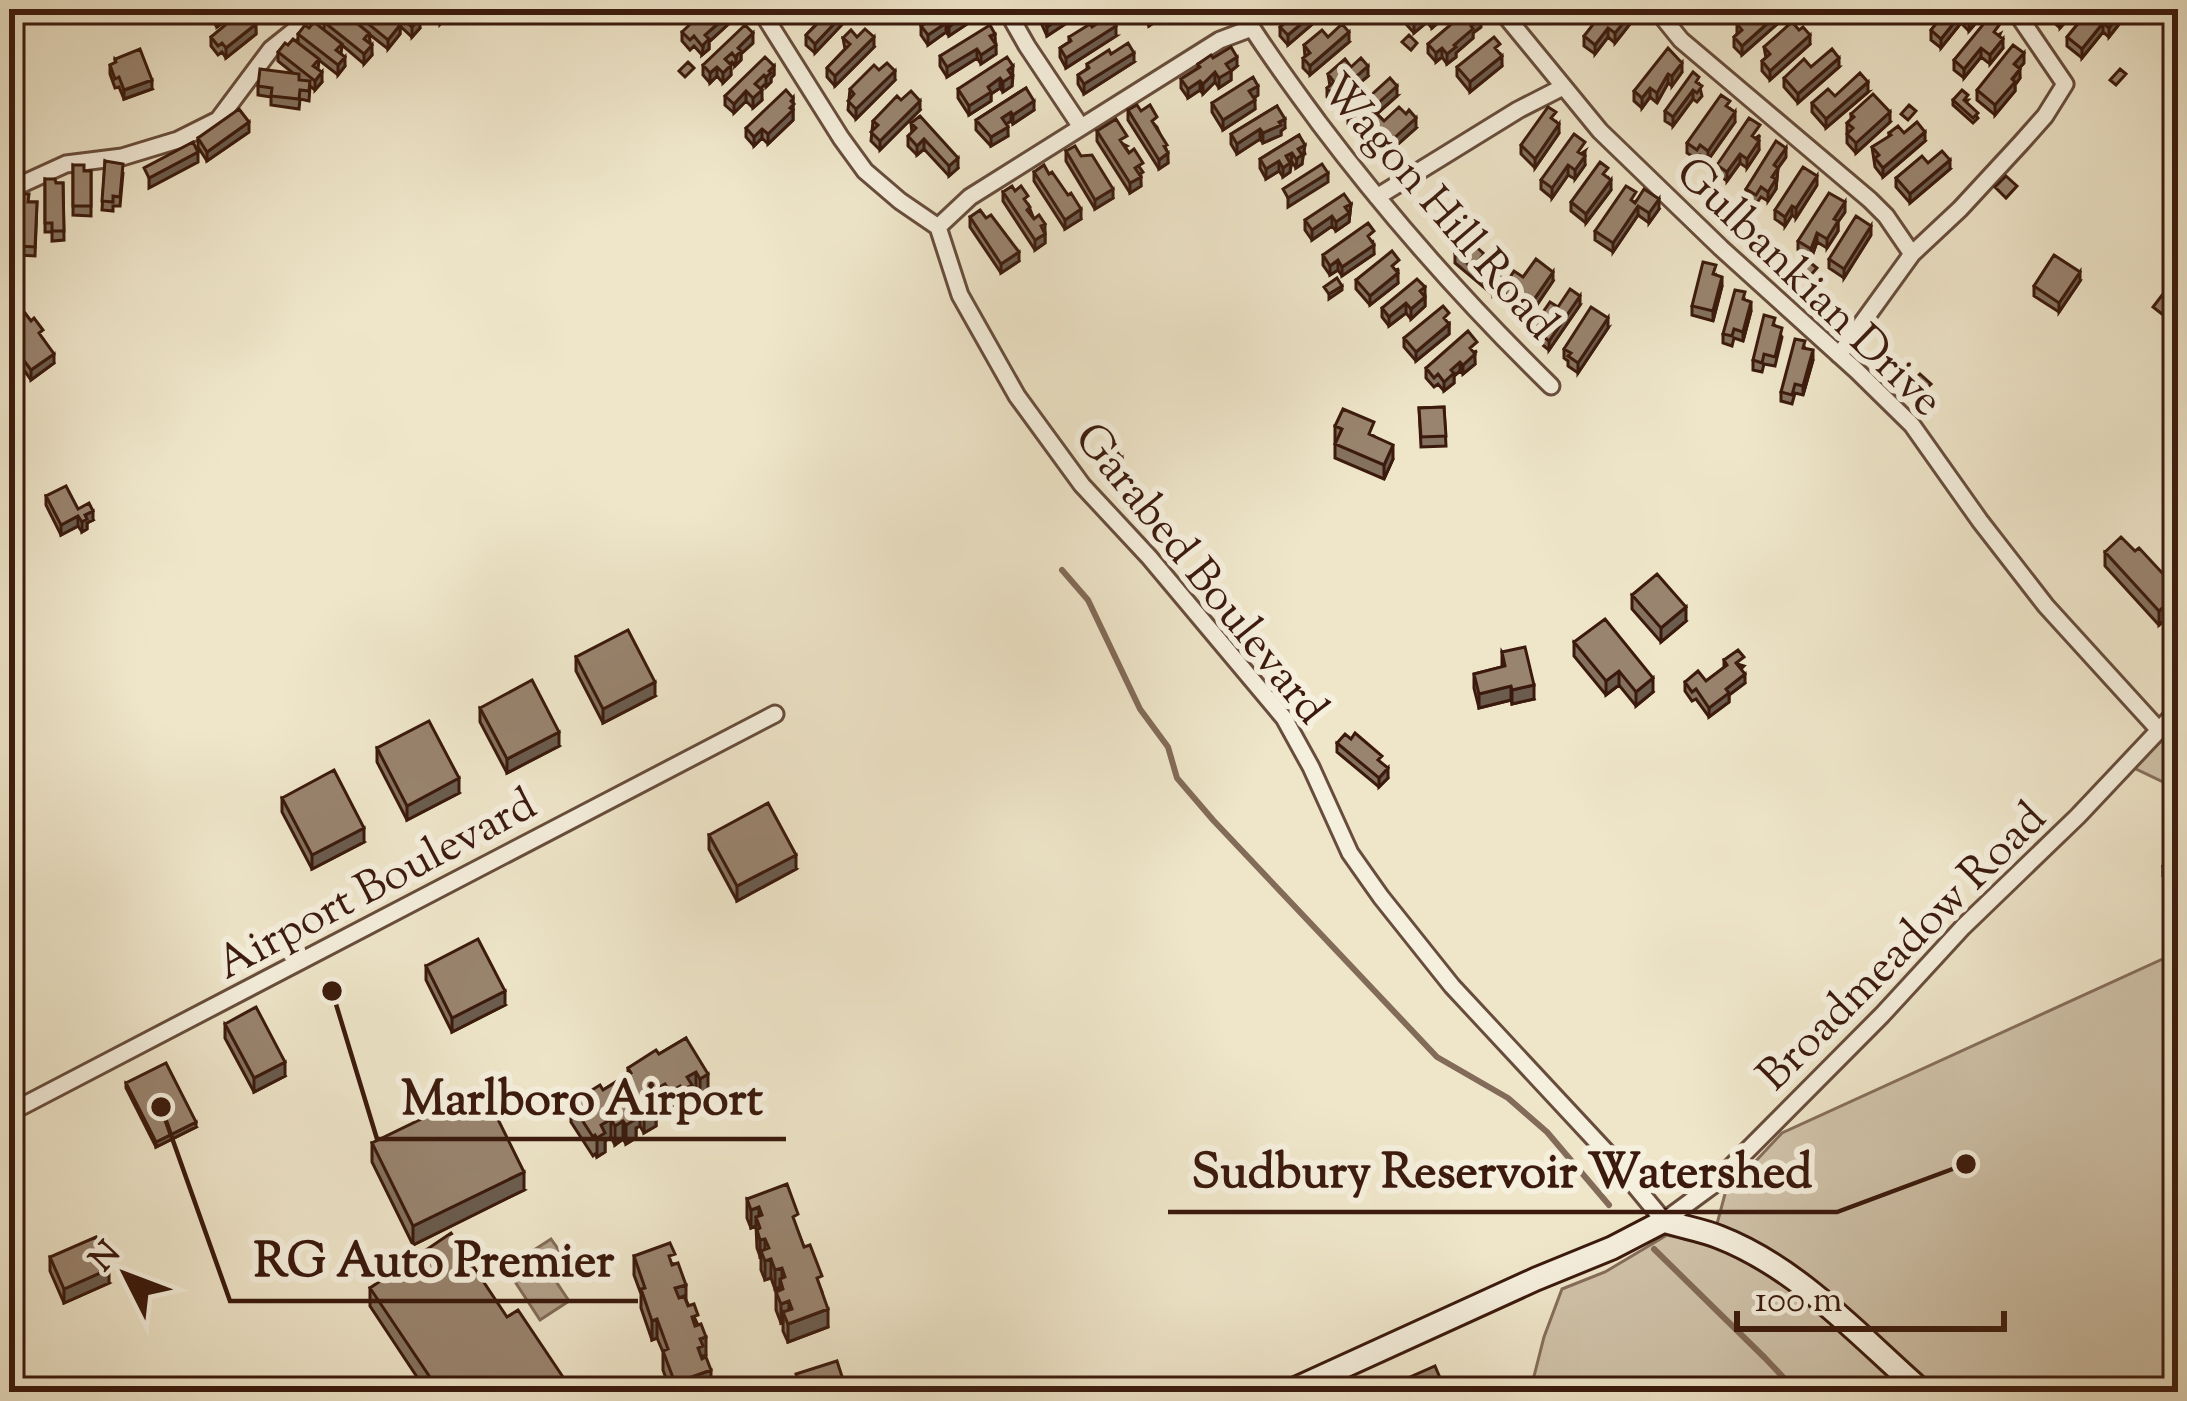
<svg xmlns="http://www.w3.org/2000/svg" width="2187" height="1401" viewBox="0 0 2187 1401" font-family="'Sorts Mill Goudy',serif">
<rect width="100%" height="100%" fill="#efe6ca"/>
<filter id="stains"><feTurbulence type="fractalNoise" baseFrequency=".00167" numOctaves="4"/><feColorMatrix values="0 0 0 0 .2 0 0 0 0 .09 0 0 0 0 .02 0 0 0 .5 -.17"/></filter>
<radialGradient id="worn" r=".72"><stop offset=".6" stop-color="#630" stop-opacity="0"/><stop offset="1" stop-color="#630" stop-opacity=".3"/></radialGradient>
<path fill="#d0c3aa" stroke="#866e5c" stroke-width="3" d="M 2178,724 L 2178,789 L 2134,768 Z
M 2178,952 L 2178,1392 L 1530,1392 L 1544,1337 L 1562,1289 L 1605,1272 L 1667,1235 L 1684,1239 L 1717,1224 L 1725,1194 L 1782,1133 Z"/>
<path fill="#b2a18a" stroke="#826b58" stroke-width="3" d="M 551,1239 L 563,1256 L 547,1268 L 569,1301 L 540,1320 L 506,1268 Z"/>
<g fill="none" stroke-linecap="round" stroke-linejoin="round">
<path stroke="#826b58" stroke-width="6" d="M 1062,570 L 1088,600 L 1140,709 L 1168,747 L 1177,778 L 1213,820 L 1437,1057 L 1508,1098 L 1547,1132 L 1609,1205
M 1654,1249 L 1765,1358 L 1783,1377 L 1787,1392"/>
<g stroke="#684d3c" stroke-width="21">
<path id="street" d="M 760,9 L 841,138 L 865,171 L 900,201 L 938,227 L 960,295 L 1017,396 L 1082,485 L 1149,557 L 1284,718 L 1311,767 L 1350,853 L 1381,897 L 1452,986 L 1612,1158 L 1664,1221 L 1713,1185 L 1882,1015 L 1963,927 L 2078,816 L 2178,710
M 1006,9 L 1027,46 L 1081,127
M 1240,9 C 1264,49 1292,86 1319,123 C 1389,216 1467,304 1551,386
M 1500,9 L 1600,131 L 1721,248 L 1857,371 L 1912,425 L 1980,521 L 2046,606 L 2158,729
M 1656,9 L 1681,40 L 1870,200 L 1886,216 L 1912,254
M 9,190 L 66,164 L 122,157 L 178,140 L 218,120 L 271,49 L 321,9
M 1377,197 L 1518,110 L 1563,87
M 938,227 L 970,197 L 1220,40 L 1252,28
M 1839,355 L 1912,254 L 1960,209 L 2021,143 L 2045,116 L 2065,84 L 2014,9
M 9,1113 L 775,714"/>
</g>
<g stroke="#3b1a0d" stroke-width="27">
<path id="secondary" d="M 1288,1392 L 1536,1279 L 1612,1248 L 1664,1221 C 1682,1227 1702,1230 1719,1237 C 1799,1268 1860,1337 1923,1392"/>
</g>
<use href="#street" stroke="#f5efdd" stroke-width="15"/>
<use href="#secondary" stroke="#f5efdd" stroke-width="21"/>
</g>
<path fill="#84725f" stroke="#3b1a0d" stroke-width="3" d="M 206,9 L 241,9 L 234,14 L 230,9 L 225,13 L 225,21 L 217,27 L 206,13 Z
M 349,9 L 409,9 L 420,28 L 412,37 L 400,26 L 400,34 L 388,49 L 369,34 L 372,55 L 364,64 L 342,45 L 341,54 L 345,66 L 338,75 L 319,60 L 318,69 L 322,82 L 315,90 L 310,86 L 309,101 L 300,99 L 299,109 L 271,105 L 271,97 L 258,95 L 258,86 L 293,73 L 278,61 L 278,52 L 288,45 L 298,42 L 298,34 L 309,28 L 324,30 L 324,22 L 336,18 L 349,17 Z
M 422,9 L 452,9 L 440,24 Z
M 816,9 L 853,9 L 853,13 L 815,53 L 806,45 L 806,35 L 819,21 L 816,18 Z
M 977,9 L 977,11 L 970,15 L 970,22 L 949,36 L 946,32 L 928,45 L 921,35 L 921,26 Z
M 1038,9 L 1088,9 L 1047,36 L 1038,16 Z
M 1142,9 L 1174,9 L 1149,26 L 1142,15 Z
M 1300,9 L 1330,9 L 1288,45 L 1280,36 L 1280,27 L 1290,18 L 1290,13 Z
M 1448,9 L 1448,14 L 1432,28 L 1427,22 L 1414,33 L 1405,23 L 1405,14 Z
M 1565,9 L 1583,9 L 1575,19 Z
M 1630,9 L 1627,13 L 1630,24 L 1615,43 L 1608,37 L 1595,54 L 1584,46 L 1584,36 Z
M 1913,9 L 1938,9 L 1932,16 L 1924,9 L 1919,14 Z
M 1948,9 L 1986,9 L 1986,11 L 1969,31 L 1961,23 L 1941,48 L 1931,40 L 1931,30 Z
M 2077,9 L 2060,28 L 2051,20 L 2051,10 Z
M 2090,9 L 2120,23 L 2109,37 L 2103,32 L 2082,58 L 2067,46 L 2067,37 Z
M 255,14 L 256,34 L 226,58 L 222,52 L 218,55 L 211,46 L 211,37 Z
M 735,18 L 709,42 L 709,49 L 702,55 L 694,46 L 690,50 L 682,41 L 682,32 Z
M 1784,18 L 1742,55 L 1734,47 L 1734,37 L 1737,34 L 1737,24 Z
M 1481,27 L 1473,33 L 1473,38 L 1456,53 L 1456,57 L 1447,64 L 1442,57 L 1436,62 L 1428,53 L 1428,44 Z
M 1799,30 L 1810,44 L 1770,80 L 1762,71 L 1762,61 L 1766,58 L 1764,47 Z
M 995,34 L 996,54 L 981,64 L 977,58 L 947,77 L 940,66 L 940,56 Z
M 2000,34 L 1999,36 L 2003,48 L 1990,64 L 1981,57 L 1964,78 L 1954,70 L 1954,60 Z
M 1116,36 L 1066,68 L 1060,57 L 1060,48 L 1069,42 L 1069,37 Z
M 1328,37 L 1349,42 L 1310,75 L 1303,68 L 1303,58 L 1305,57 L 1304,45 Z
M 843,38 L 874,47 L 835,86 L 827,77 L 827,68 L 845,49 Z
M 753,43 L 741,54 L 741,60 L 735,66 L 732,62 L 730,64 L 731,75 L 723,83 L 717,76 L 710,83 L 703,75 L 703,65 Z
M 1111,54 L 1134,62 L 1084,94 L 1078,84 L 1078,75 L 1087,69 L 1087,64 Z
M 1500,54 L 1502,66 L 1470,92 L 1457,76 L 1457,67 Z
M 1213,58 L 1237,66 L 1231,71 L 1231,80 L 1219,88 L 1215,82 L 1203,94 L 1200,90 L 1188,98 L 1181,88 L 1181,79 L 1198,68 L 1198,64 Z
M 1676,58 L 1682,72 L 1672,86 L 1668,83 L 1657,103 L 1650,97 L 1642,108 L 1634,101 L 1634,91 Z
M 115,59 L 152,89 L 124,99 L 119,87 L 115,88 L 110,74 L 110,65 L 115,63 Z
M 2024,63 L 2019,68 L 2020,78 L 2015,85 L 2015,91 L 1995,115 L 1977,100 L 1977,90 Z
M 774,66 L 774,75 L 771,78 L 771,82 L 766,87 L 764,85 L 760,89 L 762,100 L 753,108 L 746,101 L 734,113 L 725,105 L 725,96 Z
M 1351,67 L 1368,76 L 1334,105 L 1327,97 L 1327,88 L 1330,86 L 1328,74 Z
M 1811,67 L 1839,67 L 1798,103 L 1784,87 L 1784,78 Z
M 879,70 L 895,80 L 856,119 L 848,110 L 850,89 Z
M 1013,76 L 1012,86 L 1003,92 L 1000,88 L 991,94 L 991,101 L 969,115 L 958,98 L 958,89 Z
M 1699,84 L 1702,96 L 1697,102 L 1693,99 L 1673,126 L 1665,121 L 1665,111 Z
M 1026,88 L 1034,110 L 1013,124 L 1011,121 L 1006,124 L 1008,136 L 991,146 L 976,130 L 976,120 Z
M 1868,92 L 1826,128 L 1812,112 L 1812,103 Z
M 1258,95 L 1254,98 L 1255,109 L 1223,130 L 1212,112 L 1212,103 Z
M 1397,96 L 1377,114 L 1384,121 L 1416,128 L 1379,161 L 1372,154 L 1373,144 L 1364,133 L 1364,126 L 1356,132 L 1348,124 L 1348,115 L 1352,111 L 1352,103 Z
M 793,98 L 793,120 L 768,144 L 762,138 L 754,146 L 746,137 L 746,128 Z
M 901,100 L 920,110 L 880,150 L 871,141 L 873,121 Z
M 1953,100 L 1968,100 L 1966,102 L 1978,118 L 1973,123 L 1953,105 Z
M 1277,106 L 1285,128 L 1281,131 L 1281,135 L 1263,143 L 1260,139 L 1237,154 L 1231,144 L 1231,134 Z
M 1730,109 L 1735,122 L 1708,160 L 1700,155 L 1697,159 L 1687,153 L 1687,143 Z
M 1128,110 L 1141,111 L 1157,127 L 1167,151 L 1168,163 L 1159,169 L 1128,120 Z
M 1851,114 L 1890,122 L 1856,153 L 1847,143 L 1847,123 L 1851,119 Z
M 1556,122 L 1559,133 L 1535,168 L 1521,154 L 1521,145 Z
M 911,123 L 958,168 L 949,176 L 924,149 L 917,155 L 908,146 L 908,136 L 912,133 Z
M 1097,131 L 1127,146 L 1125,147 L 1143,172 L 1140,174 L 1141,186 L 1130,193 L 1097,141 Z
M 249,132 L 207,161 L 198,147 L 198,138 Z
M 1889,133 L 1904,133 L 1925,141 L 1883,177 L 1875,167 L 1872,147 L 1889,137 Z
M 1299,135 L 1305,154 L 1302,156 L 1302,164 L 1296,168 L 1292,162 L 1290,172 L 1283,177 L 1279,171 L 1266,179 L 1260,168 L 1260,159 Z
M 1760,135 L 1757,139 L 1759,150 L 1747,168 L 1740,163 L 1727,181 L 1717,174 L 1717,165 Z
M 1066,151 L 1081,156 L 1113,198 L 1095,209 L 1066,161 Z
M 1585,151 L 1583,155 L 1585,165 L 1575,179 L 1568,175 L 1552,198 L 1541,189 L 1541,180 Z
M 1786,157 L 1778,168 L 1776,189 L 1768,201 L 1761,197 L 1756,204 L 1746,198 L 1746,189 Z
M 105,161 L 123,173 L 120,206 L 113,206 L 113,211 L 102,210 Z
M 1928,163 L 1950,169 L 1910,203 L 1896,187 L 1896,178 Z
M 73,165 L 84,171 L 91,171 L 91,216 L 73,215 Z
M 1034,172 L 1049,174 L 1068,195 L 1081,219 L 1065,229 L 1034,181 Z
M 1608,178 L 1611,190 L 1586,223 L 1571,211 L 1571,202 Z
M 45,179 L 56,183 L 63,183 L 64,240 L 52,241 L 52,232 L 45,232 Z
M 1817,185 L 1796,218 L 1792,215 L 1785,226 L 1775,219 L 1775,210 Z
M 1003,192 L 1028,204 L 1034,219 L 1045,224 L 1045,243 L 1035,250 L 1003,201 Z
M 17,194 L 28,202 L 37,202 L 35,256 L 19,255 Z
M 1636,201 L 1659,209 L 1649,223 L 1638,215 L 1613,252 L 1595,240 L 1595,231 Z
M 1351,204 L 1349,222 L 1336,231 L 1332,226 L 1312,240 L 1305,230 L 1305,220 Z
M 1845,212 L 1838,222 L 1838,231 L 1827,248 L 1817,242 L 1811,259 L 1798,250 L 1798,241 Z
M 970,217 L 986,218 L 1019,261 L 1001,273 L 970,227 Z
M 1871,235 L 1844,278 L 1829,268 L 1829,259 Z
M 1374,241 L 1372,242 L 1374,254 L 1342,276 L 1338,270 L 1330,275 L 1323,265 L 1323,255 Z
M 1455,253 L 1484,264 L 1500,287 L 1493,295 L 1455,263 Z
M 1399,269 L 1396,271 L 1398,283 L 1370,305 L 1356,289 L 1356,280 Z
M 1716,275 L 1722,286 L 1713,321 L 1692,315 L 1692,306 Z
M 1523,277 L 1553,281 L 1524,324 L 1514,317 L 1514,308 L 1518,303 L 1505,294 L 1505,285 Z
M 2080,281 L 2059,312 L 2034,296 L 2034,286 Z
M 1425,287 L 1425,306 L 1411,319 L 1406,313 L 1389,326 L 1382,317 L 1382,308 Z
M 1745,300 L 1751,311 L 1743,341 L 1734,338 L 1732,346 L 1723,343 L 1723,334 Z
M 1580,305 L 1549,350 L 1540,343 L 1540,338 L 1534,334 L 1534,325 L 1558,307 Z
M 1449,323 L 1449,334 L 1416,361 L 1404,347 L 1404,338 Z
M 9,325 L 43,339 L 54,363 L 31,380 L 15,358 L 15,350 L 9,342 Z
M 1775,326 L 1782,337 L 1775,366 L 1764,364 L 1762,372 L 1753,370 L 1753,360 Z
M 1608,328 L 1578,373 L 1568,366 L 1568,361 L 1564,358 L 1564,349 Z
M 1805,348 L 1813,360 L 1803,395 L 1795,393 L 1792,404 L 1781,401 L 1781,392 Z
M 1477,351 L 1474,353 L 1475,364 L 1463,374 L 1460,371 L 1454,376 L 1454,383 L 1444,391 L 1438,384 L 1434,387 L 1426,378 L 1426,368 Z
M 1444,407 L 1446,446 L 1421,447 L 1419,408 Z
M 1335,426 L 1374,436 L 1393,459 L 1384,479 L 1335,458 Z
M 46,496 L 78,509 L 93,520 L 87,523 L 87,529 L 82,532 L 78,526 L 61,535 L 46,505 Z
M 2105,552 L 2178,590 L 2178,607 L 2159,625 L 2105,566 Z
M 1632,595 L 1686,621 L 1661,642 L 1632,609 Z
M 1574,642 L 1653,692 L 1636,706 L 1619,685 L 1606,695 L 1574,656 Z
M 1502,652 L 1534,699 L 1512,704 L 1511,700 L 1479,708 L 1474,688 L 1474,674 L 1502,667 Z
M 576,657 L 655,696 L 603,723 L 576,671 Z
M 1724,660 L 1744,666 L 1741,669 L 1745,683 L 1729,695 L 1729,702 L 1709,717 L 1696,699 L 1692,701 L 1685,691 L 1685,682 L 1706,681 L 1724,668 Z
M 480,708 L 559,746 L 507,773 L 480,722 Z
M 1337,743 L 1382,764 L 1388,778 L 1379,787 L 1337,752 Z
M 377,748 L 459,793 L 407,820 L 377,762 Z
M 282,798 L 364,842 L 312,869 L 282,812 Z
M 709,835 L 796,869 L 737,901 L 709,849 Z
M 2178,838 L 2178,884 L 2163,876 L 2163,866 Z
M 426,966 L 505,1005 L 452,1032 L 426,980 Z
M 225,1024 L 285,1076 L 254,1092 L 225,1038 Z
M 686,1038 L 708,1092 L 700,1097 L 696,1090 L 692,1092 L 692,1103 L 682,1109 L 680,1104 L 670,1110 L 665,1102 L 661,1105 L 661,1116 L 656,1119 L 656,1126 L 644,1133 L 640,1126 L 636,1128 L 636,1138 L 626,1144 L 623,1139 L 615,1145 L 611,1137 L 605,1141 L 605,1152 L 597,1157 L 595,1154 L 593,1156 L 571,1122 L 571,1103 L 603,1090 L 628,1074 L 628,1068 L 659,1054 Z
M 126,1083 L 196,1127 L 156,1147 L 126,1088 Z
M 372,1143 L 524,1190 L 413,1245 L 372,1162 Z
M 747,1199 L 798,1232 L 822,1292 L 828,1327 L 788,1342 L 783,1331 L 783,1322 L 781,1323 L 776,1310 L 776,1292 L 780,1290 L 780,1287 L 775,1289 L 771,1278 L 765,1280 L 761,1270 L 761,1259 L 757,1248 L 756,1226 L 751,1228 L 747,1218 Z
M 634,1256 L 675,1264 L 686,1300 L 698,1325 L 706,1355 L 703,1358 L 711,1388 L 701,1392 L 671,1392 L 663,1370 L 663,1352 L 657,1338 L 652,1340 L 641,1308 L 641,1294 L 634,1275 Z
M 50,1257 L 109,1283 L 64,1303 L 50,1271 Z
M 370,1288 L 507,1317 L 573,1392 L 427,1392 L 370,1306 Z"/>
<path fill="#6b5c4e" stroke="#3b1a0d" stroke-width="3" d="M 221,9 L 230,9 L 225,13 L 225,21 L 217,27 L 217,18 Z
M 444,9 L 452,9 L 440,24 L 440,14 Z
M 735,9 L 735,18 L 709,42 L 709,49 L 702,55 L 705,35 Z
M 848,9 L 853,9 L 853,13 L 815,53 L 815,44 Z
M 967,9 L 977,9 L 977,11 L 970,15 L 970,22 L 949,36 L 949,27 Z
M 1073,9 L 1088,9 L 1047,36 L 1047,27 Z
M 1160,9 L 1174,9 L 1149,26 L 1149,16 Z
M 1319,9 L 1330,9 L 1288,45 L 1288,35 Z
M 1443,9 L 1448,9 L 1448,14 L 1432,28 L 1432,18 Z
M 1784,9 L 1784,18 L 1742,55 L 1742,46 Z
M 1979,9 L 1986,9 L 1986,11 L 1969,31 L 1969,21 Z
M 2068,9 L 2077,9 L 2060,28 L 2060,19 Z
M 1427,13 L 1427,22 L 1414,33 L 1414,24 Z
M 1961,14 L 1961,23 L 1941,48 L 1941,39 Z
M 2120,14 L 2120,23 L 2109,37 L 2109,28 Z
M 1630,15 L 1630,24 L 1615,43 L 1615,33 Z
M 420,18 L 420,28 L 412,37 L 412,27 Z
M 1481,18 L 1481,27 L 1473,33 L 1473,38 L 1456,53 L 1456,57 L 1447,64 L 1447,54 L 1471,26 Z
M 946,23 L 946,32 L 928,45 L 928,35 Z
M 2103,23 L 2103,32 L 2082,58 L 2082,49 Z
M 256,24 L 256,34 L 226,58 L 226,48 Z
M 400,25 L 400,34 L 388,49 L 388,40 Z
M 1116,26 L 1116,36 L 1066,68 L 1066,58 Z
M 1608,28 L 1608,37 L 1595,54 L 1595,45 Z
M 1349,32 L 1349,42 L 1310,75 L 1310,66 Z
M 753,33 L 753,43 L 741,54 L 741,60 L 735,66 L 738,48 Z
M 1810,35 L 1810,44 L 1770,80 L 1770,71 Z
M 874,37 L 874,47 L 835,86 L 835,76 Z
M 2003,39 L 2003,48 L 1990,64 L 1990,55 Z
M 372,45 L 372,55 L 364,64 L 364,54 Z
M 996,45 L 996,54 L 981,64 L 981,55 Z
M 1442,48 L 1442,57 L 1436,62 L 1436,53 Z
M 1981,48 L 1981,57 L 1964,78 L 1964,69 Z
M 977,49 L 977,58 L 947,77 L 947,67 Z
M 1134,53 L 1134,62 L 1084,94 L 1084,84 Z
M 2024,53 L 2024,63 L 2014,74 L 2014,64 Z
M 1502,56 L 1502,66 L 1470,92 L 1470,82 Z
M 345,57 L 345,66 L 338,75 L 338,65 Z
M 1237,57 L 1237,66 L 1231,71 L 1231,80 L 1219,88 L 1219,78 L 1226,64 Z
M 1839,58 L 1839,67 L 1798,103 L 1798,94 Z
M 1682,63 L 1682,72 L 1672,86 L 1672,76 Z
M 731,65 L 731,75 L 723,83 L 723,73 Z
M 774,66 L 774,75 L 771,78 L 771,82 L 766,87 L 766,77 L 769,71 Z
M 1013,66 L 1012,86 L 1003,92 L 1003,82 L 1008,70 Z
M 1368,66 L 1368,76 L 1334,105 L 1334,96 Z
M 717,67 L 717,76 L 710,83 L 710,73 Z
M 2020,69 L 2020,78 L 2015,85 L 2015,91 L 1995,115 L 1995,105 Z
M 895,71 L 895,80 L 856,119 L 856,109 Z
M 322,72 L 322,82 L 315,90 L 315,81 Z
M 1215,72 L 1215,82 L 1203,94 L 1203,84 Z
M 1668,74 L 1668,83 L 1657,103 L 1657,93 Z
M 1000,78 L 1000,88 L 991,94 L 991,101 L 969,115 L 969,106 L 988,87 Z
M 152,80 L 152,89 L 124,99 L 124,90 Z
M 1200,81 L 1200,90 L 1188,98 L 1188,89 Z
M 1868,82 L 1868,92 L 1826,128 L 1826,119 Z
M 1258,86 L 1258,95 L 1249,100 L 1249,91 Z
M 1397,86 L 1397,96 L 1356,132 L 1356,123 Z
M 1650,88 L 1650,97 L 1642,108 L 1642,98 Z
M 762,90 L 762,100 L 753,108 L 753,98 Z
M 1693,90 L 1693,99 L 1673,126 L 1673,117 Z
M 746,91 L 746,101 L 734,113 L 734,104 Z
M 793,98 L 793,120 L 768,144 L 768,134 Z
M 1255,100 L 1255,109 L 1223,130 L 1223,120 Z
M 920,101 L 920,110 L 880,150 L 880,141 Z
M 1034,101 L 1034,110 L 1013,124 L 1013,115 Z
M 1011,112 L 1011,121 L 1002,127 L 1002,118 Z
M 1735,112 L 1735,122 L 1708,160 L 1708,151 Z
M 1890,112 L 1890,122 L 1856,153 L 1856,143 Z
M 1416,118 L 1416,128 L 1379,161 L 1379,152 Z
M 1285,119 L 1285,128 L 1281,131 L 1281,135 L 1263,143 L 1263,133 Z
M 249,122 L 249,132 L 207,161 L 207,152 Z
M 1559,124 L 1559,133 L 1535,168 L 1535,159 Z
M 1008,127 L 1008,136 L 991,146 L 991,137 Z
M 762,129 L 762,138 L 754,146 L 754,137 Z
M 1260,129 L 1260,139 L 1237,154 L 1237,144 Z
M 1925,132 L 1925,141 L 1883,177 L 1883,168 Z
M 924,139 L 924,149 L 917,155 L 917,146 Z
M 1759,141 L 1759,150 L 1747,168 L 1747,159 Z
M 1305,145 L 1302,164 L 1296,168 L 1298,149 Z
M 1786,148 L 1786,157 L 1778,168 L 1776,189 L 1768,201 L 1768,192 L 1774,165 Z
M 198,152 L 198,162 L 149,188 L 149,178 Z
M 1168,153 L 1168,163 L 1159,169 L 1159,160 Z
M 1292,153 L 1290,172 L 1283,177 L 1283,168 L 1286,156 Z
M 1740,154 L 1740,163 L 1727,181 L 1727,172 Z
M 1585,156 L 1585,165 L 1575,179 L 1575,170 Z
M 958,158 L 958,168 L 949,176 L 949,166 Z
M 1950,160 L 1950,169 L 1910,203 L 1910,194 Z
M 1279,161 L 1279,171 L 1266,179 L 1266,169 Z
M 1568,165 L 1568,175 L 1552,198 L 1552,188 Z
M 1328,173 L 1328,182 L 1288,207 L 1288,198 Z
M 1817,176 L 1817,185 L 1796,218 L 1796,208 Z
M 1141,177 L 1141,186 L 1130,193 L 1130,183 Z
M 1611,180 L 1611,190 L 1586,223 L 1586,214 Z
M 1113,189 L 1113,198 L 1095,209 L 1095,200 Z
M 1659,199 L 1659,209 L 1649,223 L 1649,213 Z
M 1845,202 L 1845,212 L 1838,222 L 1838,231 L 1827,248 L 1827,239 L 1834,219 Z
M 1351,204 L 1349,222 L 1336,231 L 1336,222 L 1345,207 Z
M 1638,206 L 1638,215 L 1613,252 L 1613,243 Z
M 1792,206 L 1792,215 L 1785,226 L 1785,217 Z
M 1081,209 L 1081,219 L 1065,229 L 1065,220 Z
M 1332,216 L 1332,226 L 1312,240 L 1312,230 Z
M 1871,226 L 1871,235 L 1844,278 L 1844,269 Z
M 1817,233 L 1817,242 L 1811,259 L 1811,249 Z
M 1045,234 L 1045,243 L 1035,250 L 1035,240 Z
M 1374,245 L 1374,254 L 1342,276 L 1342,267 Z
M 1019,252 L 1019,261 L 1001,273 L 1001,264 Z
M 1338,260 L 1338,270 L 1330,275 L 1330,266 Z
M 1553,272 L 1553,281 L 1524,324 L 1524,314 Z
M 2080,272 L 2080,281 L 2059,312 L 2059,303 Z
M 1398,273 L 1398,283 L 1370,305 L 1370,296 Z
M 1722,277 L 1722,286 L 1713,321 L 1713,311 Z
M 1500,278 L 1500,287 L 1493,295 L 1493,286 Z
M 1342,286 L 1342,290 L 1329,299 L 1329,294 Z
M 1580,296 L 1580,305 L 1549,350 L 1549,341 Z
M 1425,297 L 1425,306 L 1411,319 L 1411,309 Z
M 1751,302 L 1751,311 L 1743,341 L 1743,332 Z
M 1406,303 L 1406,313 L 1389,326 L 1389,317 Z
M 1608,318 L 1608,328 L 1578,373 L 1578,363 Z
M 1449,324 L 1449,334 L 1416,361 L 1416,352 Z
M 1813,350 L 1813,360 L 1803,395 L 1803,386 Z
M 54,354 L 54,363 L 31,380 L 31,370 Z
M 1475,354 L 1475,364 L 1463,374 L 1463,365 Z
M 1460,362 L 1460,371 L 1454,376 L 1454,383 L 1444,391 L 1444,382 L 1451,370 Z
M 1393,445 L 1393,459 L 1384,479 L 1384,465 Z
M 1122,458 L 1122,463 L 1107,477 L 1107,472 Z
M 93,511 L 93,520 L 87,523 L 87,529 L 82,532 L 82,522 L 85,515 Z
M 78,516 L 78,526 L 61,535 L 61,525 Z
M 2178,593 L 2178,607 L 2159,625 L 2159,611 Z
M 1686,607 L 1686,621 L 1661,642 L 1661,628 Z
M 1619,671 L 1619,685 L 1606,695 L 1606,681 Z
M 1745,674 L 1745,683 L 1729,695 L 1729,702 L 1709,717 L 1709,708 L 1726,689 Z
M 1653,678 L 1653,692 L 1636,706 L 1636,692 Z
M 655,682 L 655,696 L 603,723 L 603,709 Z
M 1534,685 L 1534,699 L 1512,704 L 1512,690 Z
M 1511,686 L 1511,700 L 1479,708 L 1479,694 Z
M 559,732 L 559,746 L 507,773 L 507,759 Z
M 1388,768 L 1388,778 L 1379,787 L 1379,778 Z
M 459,778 L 459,793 L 407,820 L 407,806 Z
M 364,828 L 364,842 L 312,869 L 312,855 Z
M 796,855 L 796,869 L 737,901 L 737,886 Z
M 505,991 L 505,1005 L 452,1032 L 452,1018 Z
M 15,1015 L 15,1029 L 9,1032 L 9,1018 Z
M 285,1062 L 285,1076 L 254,1092 L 254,1078 Z
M 696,1072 L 696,1090 L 692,1092 L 692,1103 L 682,1109 L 682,1090 L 687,1077 Z
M 708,1074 L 708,1092 L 700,1097 L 700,1079 Z
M 665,1084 L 665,1102 L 661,1105 L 661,1116 L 656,1119 L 656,1126 L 644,1133 L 644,1114 L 652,1102 L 656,1089 Z
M 680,1086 L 680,1104 L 670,1110 L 670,1092 Z
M 640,1107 L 640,1126 L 636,1128 L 636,1138 L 626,1144 L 626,1125 L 631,1112 Z
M 611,1119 L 611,1137 L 605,1141 L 605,1152 L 597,1157 L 597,1138 L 601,1125 Z
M 623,1121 L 623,1139 L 615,1145 L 615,1126 Z
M 196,1122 L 196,1127 L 156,1147 L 156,1142 Z
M 524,1172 L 524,1190 L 413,1245 L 413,1226 Z
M 759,1207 L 759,1224 L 756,1217 L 756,1226 L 751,1228 L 751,1210 Z
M 765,1239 L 765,1257 L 761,1251 L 760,1259 L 760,1240 Z
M 771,1259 L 771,1278 L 765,1280 L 765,1261 Z
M 782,1268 L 782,1285 L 780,1279 L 780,1287 L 775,1289 L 775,1270 Z
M 109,1269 L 109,1283 L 64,1303 L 64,1289 Z
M 686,1285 L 686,1303 L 675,1307 L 675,1288 Z
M 23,1299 L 23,1313 L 9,1321 L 9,1307 Z
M 789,1301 L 789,1320 L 783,1312 L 783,1322 L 781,1323 L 781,1304 Z
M 828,1309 L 828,1327 L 788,1342 L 788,1324 Z
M 657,1319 L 657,1338 L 652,1340 L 652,1321 Z
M 706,1337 L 706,1355 L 703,1356 L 703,1365 L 698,1348 L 700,1339 Z
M 711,1370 L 711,1388 L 701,1392 L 675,1392 L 675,1383 Z"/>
<path fill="#99846f" stroke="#3b1a0d" stroke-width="3" d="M 211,9 L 223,9 L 225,12 L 217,18 Z
M 244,9 L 251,9 L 255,14 L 250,18 L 256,24 L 226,48 L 222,43 L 218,46 L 211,37 Z
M 350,9 L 381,9 L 400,25 L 388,40 Z
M 391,9 L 409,9 L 420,18 L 412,27 Z
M 706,9 L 734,9 L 705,35 L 709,39 L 702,46 L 694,36 L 690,40 L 682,32 Z
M 816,9 L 848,9 L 815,44 L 806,35 L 828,13 L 824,9 L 820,13 Z
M 946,9 L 968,9 L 970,12 L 949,27 L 946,23 L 928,35 L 921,26 Z
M 1038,9 L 1073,9 L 1047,27 Z
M 1144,9 L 1160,9 L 1149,16 Z
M 1295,9 L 1319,9 L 1288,35 L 1280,27 L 1293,16 L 1290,13 Z
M 1411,9 L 1443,9 L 1432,18 L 1427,13 L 1414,24 L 1405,14 Z
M 1469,9 L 1473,9 L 1481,18 L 1471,26 L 1473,29 L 1454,45 L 1456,47 L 1447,54 L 1442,48 L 1436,53 L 1428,44 Z
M 1605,9 L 1623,9 L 1630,15 L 1615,33 L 1608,28 L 1595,45 L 1584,36 Z
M 1754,9 L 1783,9 L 1742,46 L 1734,37 L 1742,30 L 1737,24 Z
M 1948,9 L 1979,9 L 1969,21 L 1961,14 L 1941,39 L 1931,30 Z
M 2052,9 L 2068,9 L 2060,19 L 2051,10 Z
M 2090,9 L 2114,9 L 2120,14 L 2109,28 L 2103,23 L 2082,49 L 2067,37 Z
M 342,11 L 369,33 L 364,39 L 372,45 L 364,54 L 324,22 L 331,14 L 336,18 Z
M 1109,16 L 1116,26 L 1066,58 L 1060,48 L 1071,41 L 1069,37 L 1090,24 L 1092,27 Z
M 1990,16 L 2000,24 L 1994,32 L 2003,39 L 1990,55 L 1981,48 L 1964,69 L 1954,60 Z
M 314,22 L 342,44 L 336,50 L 345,57 L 338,65 L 298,34 L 305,25 L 309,28 Z
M 1792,22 L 1799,30 L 1803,27 L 1810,35 L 1770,71 L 1762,61 L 1770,54 L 1764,47 Z
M 1342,24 L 1349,32 L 1310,66 L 1303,58 L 1310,53 L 1304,45 L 1322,30 L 1328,37 Z
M 745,25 L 753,33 L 738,48 L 741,51 L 735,57 L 732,53 L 725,59 L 731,65 L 723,73 L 717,67 L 710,73 L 703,65 Z
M 990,25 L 995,34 L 990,36 L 996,45 L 981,55 L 977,49 L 947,67 L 940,56 Z
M 865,29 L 874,37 L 835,76 L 827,68 L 850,44 L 843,38 L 851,30 L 857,37 Z
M 1409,35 L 1417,43 L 1411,50 L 1402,42 Z
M 1494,37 L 1500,44 L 1495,48 L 1502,56 L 1470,82 L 1457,67 Z
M 293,39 L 319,59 L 313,66 L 322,72 L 315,81 L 278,52 L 285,43 L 288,45 Z
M 1128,43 L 1134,53 L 1084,84 L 1078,75 L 1089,68 L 1087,64 L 1109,50 L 1111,54 Z
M 2013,45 L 2024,53 L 2014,64 L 2020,69 L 2012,79 L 2015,82 L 1995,105 L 1977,90 Z
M 1231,47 L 1237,57 L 1226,64 L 1231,71 L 1219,78 L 1215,72 L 1203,84 L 1200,81 L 1188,89 L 1181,79 L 1200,67 L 1198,64 L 1211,55 L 1213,58 Z
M 1668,48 L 1682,63 L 1672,76 L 1668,74 L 1657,93 L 1650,88 L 1642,98 L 1634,91 Z
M 140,49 L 152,80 L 124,90 L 119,77 L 115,79 L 110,65 L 116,62 L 115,59 Z
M 1832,49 L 1839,58 L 1798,94 L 1784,78 L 1804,59 L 1811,67 Z
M 765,57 L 774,66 L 769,71 L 771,73 L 766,77 L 764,75 L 755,84 L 762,90 L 753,98 L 746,91 L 734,104 L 725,96 Z
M 1007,57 L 1013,66 L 1008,70 L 1012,76 L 1003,82 L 1000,78 L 988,87 L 991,92 L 969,106 L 958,89 Z
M 1361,58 L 1368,66 L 1334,96 L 1327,88 L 1334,82 L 1328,74 L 1345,59 L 1351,67 Z
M 688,62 L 694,68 L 685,77 L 679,71 Z
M 887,63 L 895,71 L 856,109 L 848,101 L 854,94 L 850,89 L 874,65 L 879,70 Z
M 260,69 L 299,74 L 299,80 L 310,81 L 309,91 L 300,90 L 299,99 L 271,96 L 272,88 L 258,86 Z
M 2120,69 L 2126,74 L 2116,85 L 2110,80 Z
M 1693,72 L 1699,77 L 1696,82 L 1702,86 L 1697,93 L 1693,90 L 1673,117 L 1665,111 Z
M 1860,73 L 1868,82 L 1826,119 L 1812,103 L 1828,89 L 1835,96 Z
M 1253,77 L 1258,86 L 1249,91 L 1255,100 L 1223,120 L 1212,103 Z
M 1390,78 L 1397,86 L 1356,123 L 1348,115 L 1356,108 L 1352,103 L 1365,93 L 1369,97 Z
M 1026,88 L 1034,101 L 1013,115 L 1011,112 L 1002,118 L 1008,127 L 991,137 L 976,120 Z
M 786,90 L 793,98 L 791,101 L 794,104 L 790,108 L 793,110 L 768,134 L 762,129 L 754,137 L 746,128 Z
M 1962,90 L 1968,95 L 1964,100 L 1978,113 L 1973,118 L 1953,100 Z
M 911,91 L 920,101 L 880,141 L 871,132 L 878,125 L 873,121 L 897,96 L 901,100 Z
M 1873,94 L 1890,112 L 1856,143 L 1847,134 L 1853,128 L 1847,123 L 1854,117 L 1851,114 Z
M 1721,95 L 1730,101 L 1726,106 L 1735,112 L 1708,151 L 1700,145 L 1697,150 L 1687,143 Z
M 1137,105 L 1141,111 L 1150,105 L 1157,117 L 1152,121 L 1167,145 L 1164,146 L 1168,153 L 1159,160 L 1128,110 Z
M 1909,105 L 1916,111 L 1908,120 L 1901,114 Z
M 1277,106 L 1285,119 L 1279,122 L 1281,125 L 1263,133 L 1260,129 L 1237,144 L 1231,134 Z
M 1399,107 L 1406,114 L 1409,110 L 1416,118 L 1379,152 L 1372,145 L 1378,140 L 1364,124 L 1376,113 L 1384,121 Z
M 1548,107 L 1556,112 L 1551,118 L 1559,124 L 1535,159 L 1521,145 Z
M 239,109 L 249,122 L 207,152 L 198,138 Z
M 920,116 L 958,158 L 949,166 L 924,139 L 917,146 L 908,136 L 916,128 L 911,123 Z
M 1749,118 L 1760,125 L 1752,136 L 1759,141 L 1747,159 L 1740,154 L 1727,172 L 1717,165 Z
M 1116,119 L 1127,136 L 1120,140 L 1129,153 L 1134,149 L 1143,163 L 1135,168 L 1141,177 L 1130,183 L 1097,131 Z
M 1917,122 L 1925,132 L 1883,168 L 1875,158 L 1879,155 L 1872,147 L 1891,135 L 1889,133 L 1898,126 L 1904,133 Z
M 1574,134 L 1585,142 L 1578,152 L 1585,156 L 1575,170 L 1568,165 L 1552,188 L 1541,180 Z
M 1299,135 L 1305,145 L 1298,149 L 1302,155 L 1296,159 L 1292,153 L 1286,156 L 1290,163 L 1283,168 L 1279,161 L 1266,169 L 1260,159 Z
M 1776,141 L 1786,148 L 1774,165 L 1778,168 L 1772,177 L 1776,179 L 1768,192 L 1761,187 L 1756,195 L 1746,189 Z
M 193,142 L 198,152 L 149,178 L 144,168 Z
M 1075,146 L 1081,156 L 1092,155 L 1113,189 L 1095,200 L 1066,151 Z
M 1942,151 L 1950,160 L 1910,194 L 1896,178 L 1922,156 L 1928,163 Z
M 105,161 L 123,164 L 120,197 L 113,196 L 113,202 L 102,201 Z
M 1600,162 L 1608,168 L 1603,174 L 1611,180 L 1586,214 L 1571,202 Z
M 1322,164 L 1328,173 L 1288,198 L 1283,189 Z
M 73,165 L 84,165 L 84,171 L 91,171 L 91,206 L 73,206 Z
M 1044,165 L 1049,174 L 1052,172 L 1068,195 L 1071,193 L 1081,209 L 1065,220 L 1034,172 Z
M 1803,167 L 1817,176 L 1796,208 L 1792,206 L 1785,217 L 1775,210 Z
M 2006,176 L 2017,186 L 2006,198 L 1995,187 Z
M 45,179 L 55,179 L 56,183 L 63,183 L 64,231 L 52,231 L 52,223 L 45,223 Z
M 1012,186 L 1015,191 L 1021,186 L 1028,196 L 1024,199 L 1030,207 L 1027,210 L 1034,219 L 1039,215 L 1045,224 L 1041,226 L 1045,234 L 1035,240 L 1003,192 Z
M 1626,186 L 1636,192 L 1631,200 L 1635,203 L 1644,189 L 1659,199 L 1649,213 L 1638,206 L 1613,243 L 1595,231 Z
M 1829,193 L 1845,202 L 1834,219 L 1838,221 L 1827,239 L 1817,233 L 1811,249 L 1798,241 Z
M 17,194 L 29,194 L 28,202 L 37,202 L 35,247 L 19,246 Z
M 1344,194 L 1351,204 L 1345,207 L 1349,213 L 1336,222 L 1332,216 L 1312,230 L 1305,220 Z
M 980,210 L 986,218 L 991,215 L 1019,252 L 1001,264 L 970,217 Z
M 1856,216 L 1871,226 L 1844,269 L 1829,259 Z
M 1368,223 L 1374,231 L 1368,236 L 1374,245 L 1342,267 L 1338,260 L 1330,266 L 1323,255 Z
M 1472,243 L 1484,254 L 1479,260 L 1500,278 L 1493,286 L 1455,253 L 1463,245 L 1467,248 Z
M 1392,251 L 1399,260 L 1392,266 L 1398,273 L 1370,296 L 1356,280 Z
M 2054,255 L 2080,272 L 2059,303 L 2034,286 Z
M 1536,259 L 1553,272 L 1524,314 L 1514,308 L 1522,297 L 1505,285 L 1514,271 L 1523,277 Z
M 1807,260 L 1817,268 L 1810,276 L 1800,268 Z
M 1703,262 L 1716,265 L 1713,274 L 1722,277 L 1713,311 L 1692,306 Z
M 1337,278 L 1342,286 L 1329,294 L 1324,287 Z
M 1417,279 L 1425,287 L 1420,291 L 1425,297 L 1411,309 L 1406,303 L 1389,317 L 1382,308 Z
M 9,283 L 18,283 L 19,296 L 9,296 Z
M 1570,289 L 1580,296 L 1549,341 L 1540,334 L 1543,331 L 1534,325 L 1550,302 L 1558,307 Z
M 1735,290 L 1745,292 L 1743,299 L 1751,302 L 1743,332 L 1734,329 L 1732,336 L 1723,334 Z
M 2166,290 L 2175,296 L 2162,314 L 2153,307 Z
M 1443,306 L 1449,313 L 1444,318 L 1449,324 L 1416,352 L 1404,338 Z
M 1591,307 L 1608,318 L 1578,363 L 1568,356 L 1571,353 L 1564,349 Z
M 25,313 L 31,321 L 34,318 L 43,330 L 39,333 L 54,354 L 31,370 L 15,349 L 19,346 L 9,332 L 9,325 Z
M 1764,315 L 1775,318 L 1773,325 L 1782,328 L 1775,357 L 1764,354 L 1762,363 L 1753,360 Z
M 1468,331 L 1477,342 L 1470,348 L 1475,354 L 1463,365 L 1460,362 L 1451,370 L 1454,373 L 1444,382 L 1438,374 L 1434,378 L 1426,368 Z
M 1795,339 L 1805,341 L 1803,348 L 1813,350 L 1803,386 L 1795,384 L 1792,395 L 1781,392 Z
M 1920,374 L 1931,384 L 1920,394 L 1910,384 Z
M 1444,407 L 1446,436 L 1421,437 L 1419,408 Z
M 1343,409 L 1374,422 L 1369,434 L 1393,445 L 1384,465 L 1335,444 L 1342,429 L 1335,426 Z
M 1112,446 L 1122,458 L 1107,472 L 1096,460 Z
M 66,486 L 78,509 L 89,503 L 93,511 L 85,515 L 87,519 L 82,522 L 78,516 L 61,525 L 46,496 Z
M 2121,537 L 2135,551 L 2139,548 L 2178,590 L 2178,593 L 2159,611 L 2105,552 Z
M 1657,574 L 1686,607 L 1661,628 L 1632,595 Z
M 1605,619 L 1653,678 L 1636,692 L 1619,671 L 1606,681 L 1574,642 Z
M 628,630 L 655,682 L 603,709 L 576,657 Z
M 1525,647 L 1534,685 L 1512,690 L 1511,686 L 1479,694 L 1474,674 L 1505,666 L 1502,652 Z
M 1738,650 L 1744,657 L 1736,663 L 1745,674 L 1726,689 L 1729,693 L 1709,708 L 1696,689 L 1692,692 L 1685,682 L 1698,671 L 1706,681 L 1727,665 L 1724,660 Z
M 532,680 L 559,732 L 507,759 L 480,708 Z
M 429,721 L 459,778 L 407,806 L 377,748 Z
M 1355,733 L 1382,756 L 1378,760 L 1388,768 L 1379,778 L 1337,743 L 1345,734 L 1351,739 Z
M 334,770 L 364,828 L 312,855 L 282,798 Z
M 768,803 L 796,855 L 737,886 L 709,835 Z
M 2178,838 L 2178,874 L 2163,866 Z
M 478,939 L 505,991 L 452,1018 L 426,966 Z
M 9,1002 L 15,1015 L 9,1018 Z
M 256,1007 L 285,1062 L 254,1078 L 225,1024 Z
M 686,1038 L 708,1074 L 700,1079 L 696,1072 L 687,1077 L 692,1085 L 682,1090 L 680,1086 L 670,1092 L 665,1084 L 656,1089 L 661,1097 L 652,1102 L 656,1107 L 644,1114 L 640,1107 L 631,1112 L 636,1119 L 626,1125 L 623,1121 L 615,1126 L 611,1119 L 601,1125 L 605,1133 L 597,1138 L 595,1135 L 593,1137 L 571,1103 L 600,1085 L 603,1090 L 631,1073 L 628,1068 L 656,1050 L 659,1054 Z
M 166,1063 L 196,1122 L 156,1142 L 126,1083 Z
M 483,1089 L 524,1172 L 413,1226 L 372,1143 Z
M 787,1184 L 798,1214 L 793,1217 L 804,1247 L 810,1245 L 822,1276 L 817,1278 L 828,1309 L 788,1324 L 783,1312 L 792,1309 L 789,1301 L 781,1304 L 776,1292 L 783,1289 L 780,1279 L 785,1277 L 782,1268 L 775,1270 L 771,1259 L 765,1261 L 761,1251 L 769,1248 L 765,1239 L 760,1240 L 757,1230 L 760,1228 L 756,1217 L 762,1215 L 759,1207 L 751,1210 L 747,1199 Z
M 451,1233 L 507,1317 L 518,1310 L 573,1392 L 454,1392 L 457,1390 L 454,1386 L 445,1392 L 440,1392 L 370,1288 Z
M 96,1237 L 109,1269 L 64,1289 L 50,1257 Z
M 670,1243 L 675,1254 L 669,1256 L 672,1265 L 678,1263 L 686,1285 L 675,1288 L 679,1298 L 684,1296 L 688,1306 L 694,1304 L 698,1315 L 692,1317 L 695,1326 L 701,1324 L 706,1337 L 700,1339 L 703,1346 L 698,1348 L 702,1359 L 706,1357 L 711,1370 L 675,1383 L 663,1351 L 668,1349 L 657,1319 L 652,1321 L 641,1289 L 645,1288 L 634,1256 Z
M 9,1275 L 23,1299 L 9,1307 Z
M 837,1361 L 847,1392 L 813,1392 L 811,1385 L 801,1388 L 796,1374 Z
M 1435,1366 L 1446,1392 L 1376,1392 Z"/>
<g text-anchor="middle" stroke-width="12" stroke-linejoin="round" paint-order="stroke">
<g font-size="45" fill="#3b1a0d" stroke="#f5efdd">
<text transform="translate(1441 205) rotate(49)" y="16">Wagon Hill Road</text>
<text transform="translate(1811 285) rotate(44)" y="16">Gulbankian Drive</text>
<text transform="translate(1203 572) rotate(51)" y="16">Garabed Boulevard</text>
<text transform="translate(375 882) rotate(-28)" y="16">Airport Boulevard</text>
<text transform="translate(1900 945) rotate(-45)" y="16">Broadmeadow Road</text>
</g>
</g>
<path fill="none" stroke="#3b1a0d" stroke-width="4.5" d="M332 991L377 1139H786M1966 1164L1837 1212H1168M161 1107L230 1301H638"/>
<g fill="#3b1a0d" stroke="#f5efdd" stroke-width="4.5">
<circle cx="332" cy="991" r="12"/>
<circle cx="1966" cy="1164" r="12"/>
<circle cx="161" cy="1107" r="12"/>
</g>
<g font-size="48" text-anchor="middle" font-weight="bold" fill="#3b1a0d" stroke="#f5efdd" stroke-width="12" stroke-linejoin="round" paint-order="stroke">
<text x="582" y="1114">Marlboro Airport</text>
<text x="1502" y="1187">Sudbury Reservoir Watershed</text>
<text x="434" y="1276">RG Auto Premier</text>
</g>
<rect width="2187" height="1401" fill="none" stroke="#efe6ca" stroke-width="48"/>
<rect x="12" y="12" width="2163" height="1377" fill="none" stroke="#3b1a0d" stroke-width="6"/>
<rect x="24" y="24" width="2139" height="1353" fill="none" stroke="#3b1a0d" stroke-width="3"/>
<g transform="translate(126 1275) rotate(312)" stroke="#f5efdd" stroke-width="9" paint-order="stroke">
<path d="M0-9L21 45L0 30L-21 45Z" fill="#3b1a0d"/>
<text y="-18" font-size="33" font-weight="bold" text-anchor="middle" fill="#3b1a0d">N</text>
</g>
<path d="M1737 1311v18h267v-18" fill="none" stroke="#3b1a0d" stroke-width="6"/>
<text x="1755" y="1311" font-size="36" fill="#3b1a0d" stroke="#f5efdd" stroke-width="9" paint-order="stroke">100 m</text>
<rect width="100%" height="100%" filter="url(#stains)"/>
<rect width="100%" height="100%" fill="url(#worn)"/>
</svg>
